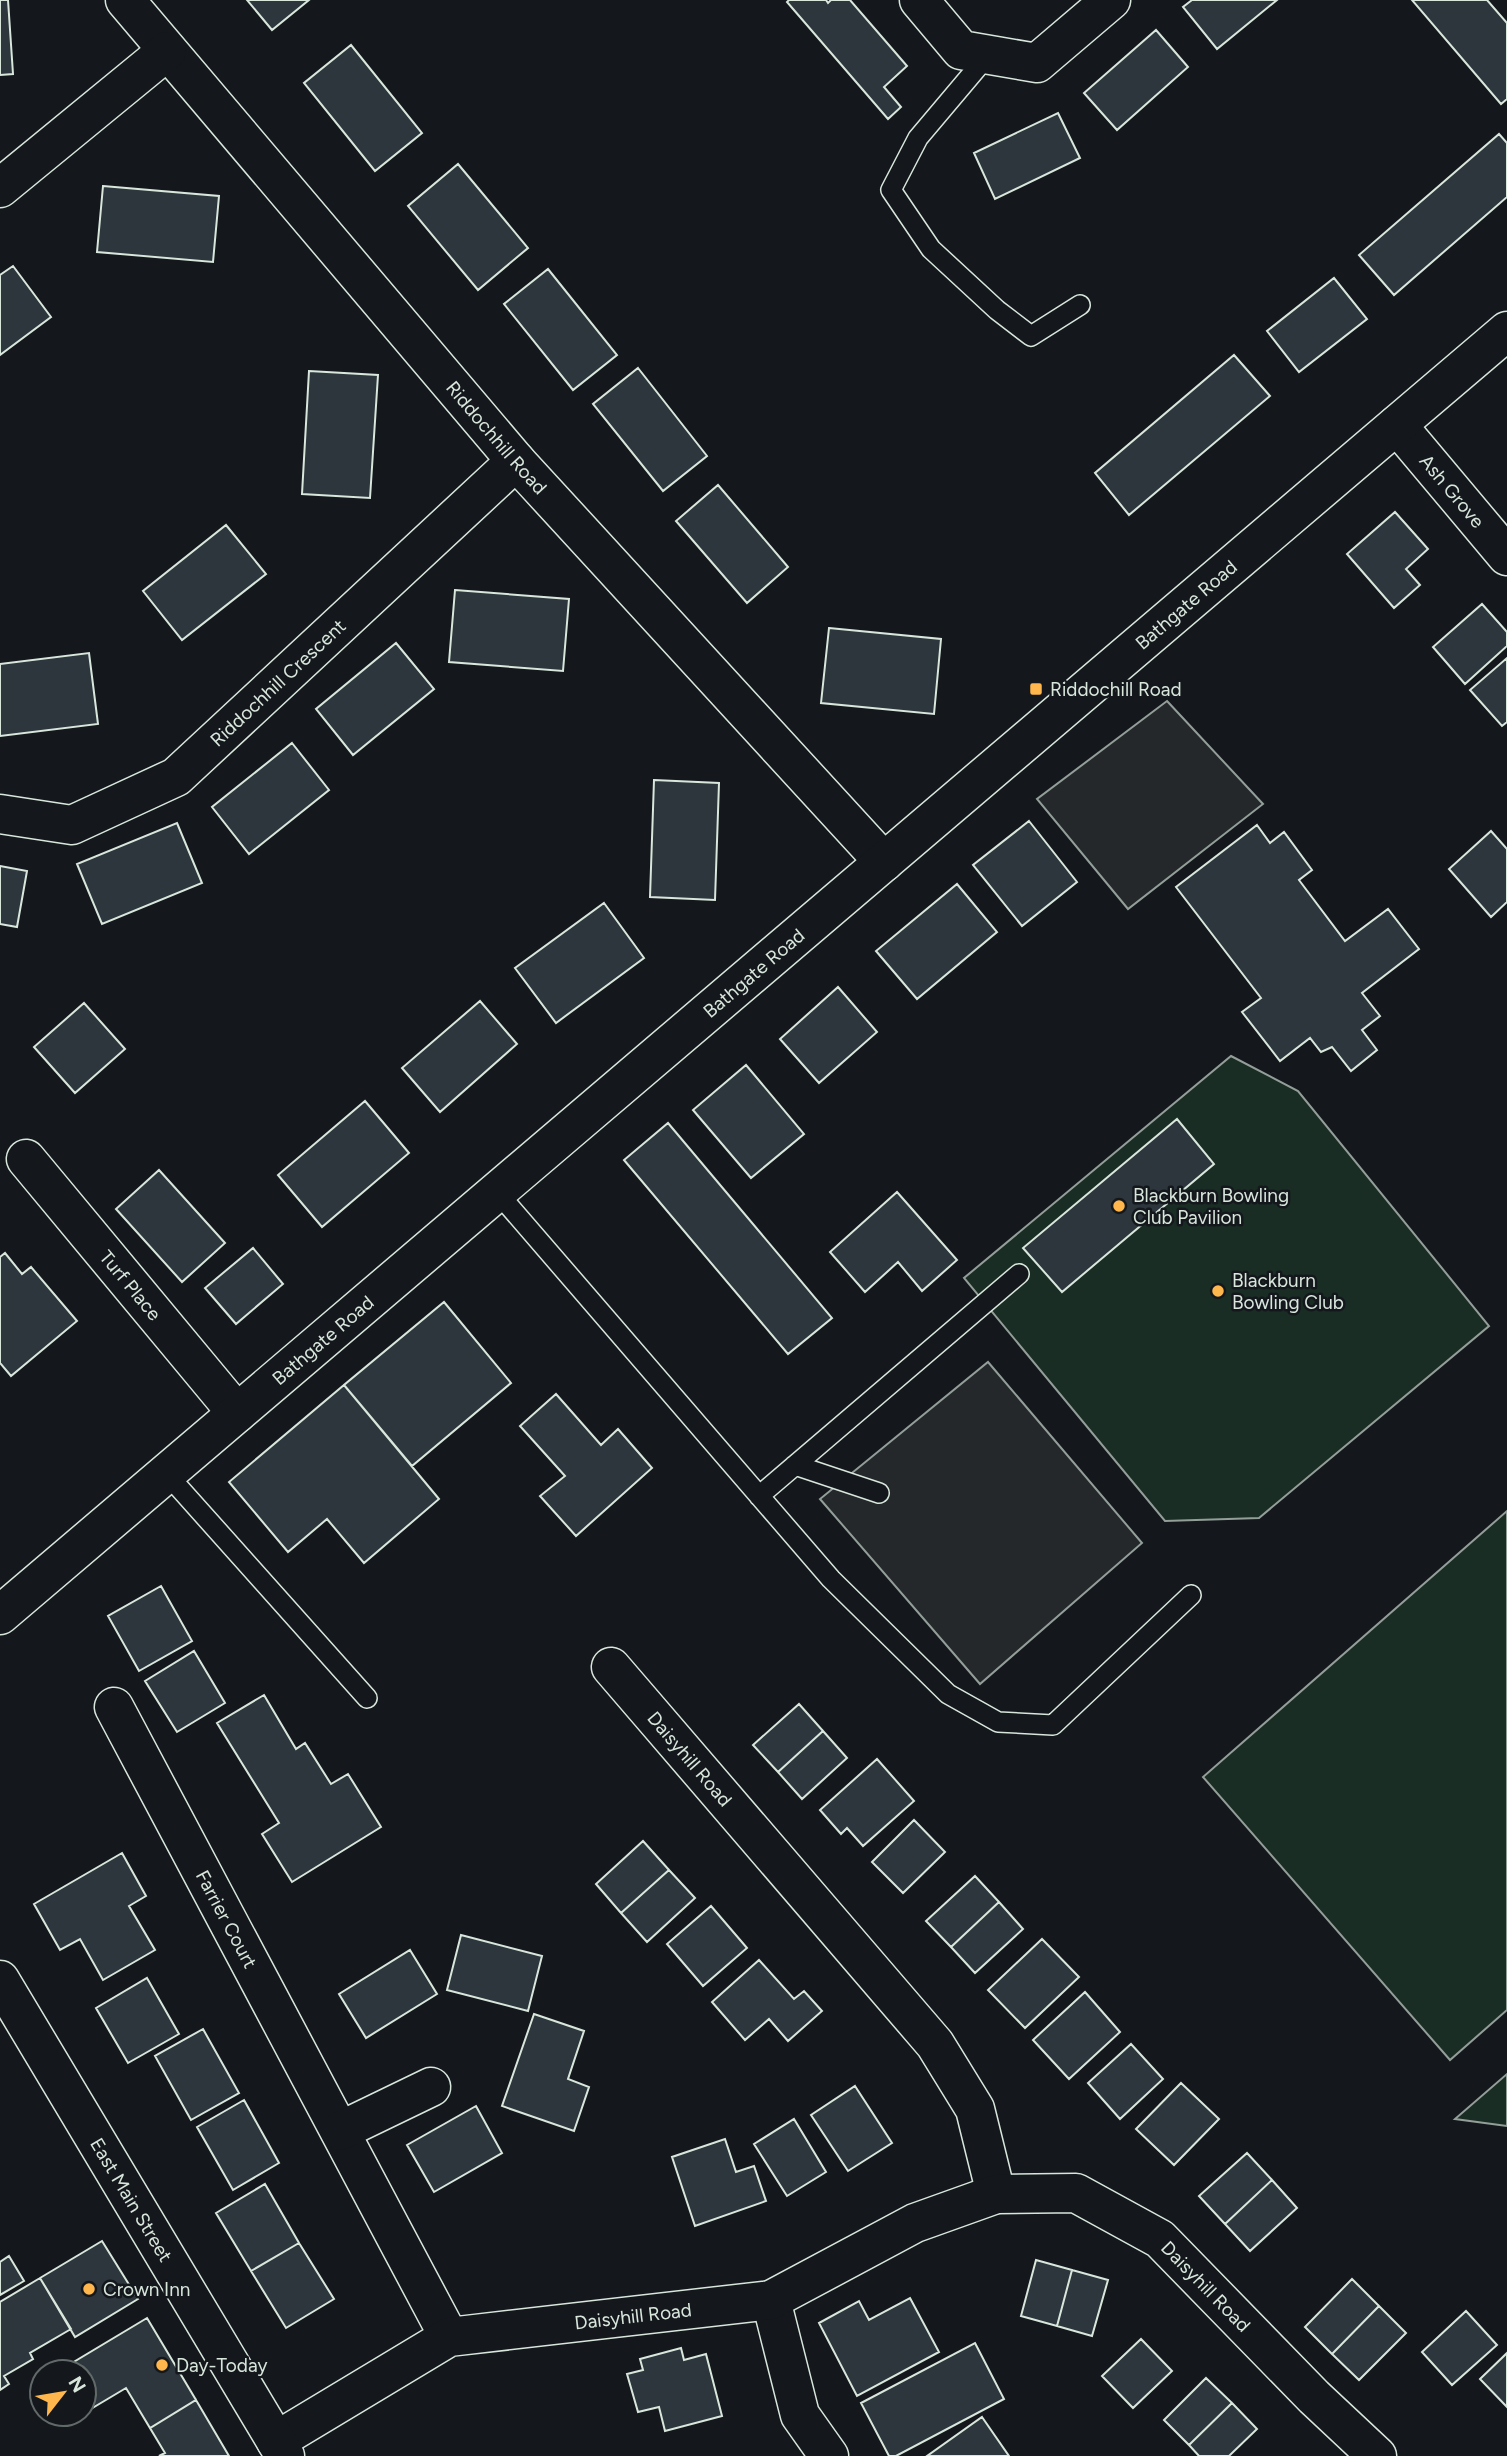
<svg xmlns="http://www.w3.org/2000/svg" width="1507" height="2456" viewBox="0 0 1507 2456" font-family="Figtree,sans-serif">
<rect width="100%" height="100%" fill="#14181c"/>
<path fill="#1a2d24" stroke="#939e99" stroke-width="2" d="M 1231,1056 L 1298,1091 L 1489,1326 L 1259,1518 L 1165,1521 L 964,1278 Z
M 1507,1511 L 1507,2010 L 1450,2060 L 1203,1777 Z
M 1507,2074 L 1507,2126 L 1455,2119 Z"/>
<path fill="#24282b" stroke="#939e99" stroke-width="2" d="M 1167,701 L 1263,804 L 1128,909 L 1037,799 Z
M 988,1362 L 1142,1543 L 980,1684 L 820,1499 Z"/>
<path fill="#2c363c" stroke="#d8e6dc" stroke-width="2" d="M 0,0 L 8,0 L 13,74 L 0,75 Z
M 247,0 L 309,0 L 272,30 Z
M 789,0 L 826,0 L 828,3 L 831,0 L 850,0 L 907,66 L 884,87 L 901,107 L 888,119 L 787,2 Z
M 1192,0 L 1277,0 L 1217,49 L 1183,7 Z
M 1412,0 L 1487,0 L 1507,23 L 1507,99 L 1501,104 Z
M 1156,30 L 1188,67 L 1117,130 L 1084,93 Z
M 351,45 L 422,133 L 375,171 L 304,83 Z
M 1058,113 L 1080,158 L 995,199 L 974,153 Z
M 1499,134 L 1507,143 L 1507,197 L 1394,295 L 1359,255 Z
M 458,164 L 528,248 L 478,290 L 408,206 Z
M 103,186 L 219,196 L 213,262 L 97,252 Z
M 13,266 L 51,317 L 0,355 L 0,275 Z
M 548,269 L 617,355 L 573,390 L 504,304 Z
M 1334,278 L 1367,319 L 1299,372 L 1267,331 Z
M 1234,355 L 1270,396 L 1129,515 L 1095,473 Z
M 638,368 L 707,456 L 663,491 L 593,404 Z
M 309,371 L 378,375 L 370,498 L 302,494 Z
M 718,485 L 788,567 L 747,603 L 676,521 Z
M 1395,512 L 1428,549 L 1406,569 L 1420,585 L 1394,608 L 1347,554 Z
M 226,525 L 266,574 L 182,640 L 143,591 Z
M 455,590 L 569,599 L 563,671 L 449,662 Z
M 1482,604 L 1507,632 L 1507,646 L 1465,684 L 1433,647 Z
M 829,628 L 941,639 L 934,714 L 821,703 Z
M 396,643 L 434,689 L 353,755 L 316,709 Z
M 89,653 L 98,724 L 0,736 L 0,664 Z
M 1507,658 L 1507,722 L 1502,726 L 1470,690 Z
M 292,743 L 329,790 L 249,854 L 212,807 Z
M 654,780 L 719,783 L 715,900 L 650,897 Z
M 1029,821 L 1077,882 L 1022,926 L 973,865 Z
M 177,823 L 202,883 L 102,924 L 77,864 Z
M 1257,825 L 1270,843 L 1284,832 L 1312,870 L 1299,880 L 1345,941 L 1388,909 L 1419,949 L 1362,993 L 1380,1016 L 1362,1030 L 1377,1050 L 1351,1071 L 1332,1047 L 1321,1052 L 1310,1038 L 1280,1061 L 1242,1012 L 1261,998 L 1176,887 Z
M 1491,831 L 1507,849 L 1507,902 L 1491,917 L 1449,869 Z
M 0,866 L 27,871 L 17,927 L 0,924 Z
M 957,884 L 997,932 L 917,999 L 876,951 Z
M 604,903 L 644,958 L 556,1023 L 515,968 Z
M 838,987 L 877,1032 L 819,1083 L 780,1039 Z
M 480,1001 L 517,1044 L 440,1112 L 402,1068 Z
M 84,1003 L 125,1049 L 75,1093 L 34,1047 Z
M 746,1065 L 804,1134 L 751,1178 L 693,1110 Z
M 365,1101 L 409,1153 L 322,1227 L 278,1175 Z
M 1177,1119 L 1214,1164 L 1062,1292 L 1023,1248 Z
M 668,1123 L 832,1318 L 788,1354 L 624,1160 Z
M 159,1170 L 225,1243 L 182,1282 L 116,1209 Z
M 897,1192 L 957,1260 L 922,1291 L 898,1262 L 865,1292 L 830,1252 Z
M 253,1248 L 283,1284 L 236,1324 L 205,1288 Z
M 5,1253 L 22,1274 L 31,1267 L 77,1321 L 11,1376 L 0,1363 L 0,1257 Z
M 444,1302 L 511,1383 L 412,1466 L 344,1385 Z
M 344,1385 L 439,1499 L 364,1563 L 327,1519 L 288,1552 L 229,1482 Z
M 556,1394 L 601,1445 L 618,1429 L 652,1468 L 576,1536 L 540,1496 L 565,1476 L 520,1426 Z
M 161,1586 L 192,1641 L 139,1671 L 108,1616 Z
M 194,1651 L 225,1703 L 177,1732 L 145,1681 Z
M 264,1695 L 296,1749 L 305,1743 L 331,1784 L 348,1774 L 381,1827 L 292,1882 L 262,1834 L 279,1823 L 217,1723 Z
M 799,1704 L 823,1731 L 778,1772 L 753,1745 Z
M 823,1731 L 847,1758 L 802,1799 L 778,1772 Z
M 877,1759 L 914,1801 L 863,1846 L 847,1828 L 841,1834 L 820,1810 Z
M 914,1820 L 945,1852 L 903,1893 L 872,1862 Z
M 643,1841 L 669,1870 L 621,1913 L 596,1884 Z
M 122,1853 L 146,1896 L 129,1906 L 155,1950 L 103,1980 L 80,1939 L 60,1950 L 34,1904 Z
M 669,1870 L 695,1898 L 647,1942 L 621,1913 Z
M 975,1876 L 999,1902 L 951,1947 L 926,1921 Z
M 999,1902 L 1023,1929 L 975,1973 L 951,1947 Z
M 711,1906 L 747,1948 L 703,1986 L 667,1944 Z
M 461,1935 L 542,1956 L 528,2011 L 447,1990 Z
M 1042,1939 L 1079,1977 L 1025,2028 L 988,1990 Z
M 410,1950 L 437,1994 L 366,2038 L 339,1994 Z
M 759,1960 L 794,1999 L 804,1991 L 822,2011 L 788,2041 L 769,2019 L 745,2040 L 712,2002 Z
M 147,1978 L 179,2034 L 128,2063 L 96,2008 Z
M 1085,1992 L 1120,2032 L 1069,2079 L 1033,2040 Z
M 534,2014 L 584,2031 L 568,2079 L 589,2087 L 574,2131 L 502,2106 Z
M 203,2029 L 239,2093 L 191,2120 L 155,2056 Z
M 1131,2044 L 1163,2079 L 1120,2119 L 1088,2083 Z
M 1181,2083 L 1219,2119 L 1174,2165 L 1136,2129 Z
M 855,2086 L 892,2143 L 848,2171 L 811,2115 Z
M 244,2100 L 279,2163 L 233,2190 L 197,2127 Z
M 476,2106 L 502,2153 L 434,2192 L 407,2145 Z
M 794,2119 L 826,2172 L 787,2196 L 754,2144 Z
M 725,2139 L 736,2172 L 754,2166 L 766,2201 L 695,2226 L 672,2157 Z
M 1247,2153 L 1272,2180 L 1225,2224 L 1199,2196 Z
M 1272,2180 L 1297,2208 L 1250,2251 L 1225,2224 Z
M 265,2184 L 299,2243 L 251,2271 L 216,2213 Z
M 102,2241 L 138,2299 L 75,2337 L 40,2278 Z
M 299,2243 L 334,2299 L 286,2328 L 251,2271 Z
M 9,2256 L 24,2281 L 0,2295 L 0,2262 Z
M 1036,2260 L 1072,2270 L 1057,2326 L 1021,2316 Z
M 1072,2270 L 1108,2280 L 1092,2336 L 1057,2326 Z
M 40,2278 L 71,2329 L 30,2353 L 33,2359 L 4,2376 L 9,2384 L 0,2390 L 0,2302 Z
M 1352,2279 L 1379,2306 L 1332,2354 L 1305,2327 Z
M 910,2298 L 939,2352 L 857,2396 L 819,2323 L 859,2301 L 869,2320 Z
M 1379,2306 L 1406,2333 L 1359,2380 L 1332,2354 Z
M 1466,2311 L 1497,2345 L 1452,2385 L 1422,2352 Z
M 147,2318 L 196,2400 L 150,2428 L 126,2388 L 84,2413 L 84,2372 L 57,2372 Z
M 1141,2339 L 1172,2371 L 1133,2408 L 1102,2376 Z
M 975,2343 L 1004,2399 L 896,2456 L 889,2456 L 861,2403 Z
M 681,2348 L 684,2360 L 706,2354 L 722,2416 L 665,2431 L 659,2407 L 638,2412 L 627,2374 L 643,2370 L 640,2359 Z
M 1507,2353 L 1507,2407 L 1480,2379 Z
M 1206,2378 L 1232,2403 L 1189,2445 L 1164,2420 Z
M 196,2400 L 229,2456 L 159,2456 L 165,2453 L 150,2428 Z
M 1232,2403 L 1257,2429 L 1229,2456 L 1199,2456 L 1189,2445 Z
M 982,2417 L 1009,2456 L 927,2456 Z"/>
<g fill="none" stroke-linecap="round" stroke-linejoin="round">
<g stroke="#d8e6dc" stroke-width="22">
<path id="lane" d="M 988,55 L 918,138 L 891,190 L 931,249 L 997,310 L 1031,336 L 1080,305
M 497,1192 L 831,1579 L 948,1694 L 998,1722 L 1053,1725 L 1191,1595
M 795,1465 L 879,1493
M 166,1473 L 367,1698
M 759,1496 L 1019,1274"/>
</g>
<g stroke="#d8e6dc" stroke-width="41">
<g id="street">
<path id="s1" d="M 125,0 L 516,461 L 884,862"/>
<path d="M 919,0 L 961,50 L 1037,63 L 1111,0"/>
<path d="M 0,188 L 167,51"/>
<path id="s2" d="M 0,814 L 72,825 L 176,777 L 516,461"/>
<path id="s3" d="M 26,1159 L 237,1413"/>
<path id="s4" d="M 611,1667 L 935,2044 L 975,2109 L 996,2194"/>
<path id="s5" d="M 114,1707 L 449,2337"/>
<path d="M 340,2131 L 431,2087"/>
<path d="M 771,2300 L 800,2415 L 829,2456"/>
<path id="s6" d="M 276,2441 L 449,2337 L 771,2300 L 915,2223 L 996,2194 L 1076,2193 L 1160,2239 L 1314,2397 L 1377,2456"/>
</g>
</g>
<g stroke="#d8e6dc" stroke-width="41">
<g id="secondary">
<path id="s7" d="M 1397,425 L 1507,556"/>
<path id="s8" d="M 0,1615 L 1507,331"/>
</g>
</g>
<g stroke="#d8e6dc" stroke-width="41">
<g id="primary">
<path id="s9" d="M 0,1980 L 285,2456"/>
</g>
</g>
<use href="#lane" stroke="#14181c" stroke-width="19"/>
<use href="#street" stroke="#14181c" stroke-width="38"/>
<use href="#secondary" stroke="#14181c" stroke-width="38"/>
<use href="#primary" stroke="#14181c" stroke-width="38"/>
</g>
<g fill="#ffb74d" stroke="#14181c" stroke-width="2.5">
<rect x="1029" y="682" width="14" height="14" rx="3.5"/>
<circle cx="1119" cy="1206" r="7"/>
<circle cx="1218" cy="1291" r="7"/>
<circle cx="89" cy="2289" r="7"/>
<circle cx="162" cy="2365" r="7"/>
</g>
<g text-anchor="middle" stroke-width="5" stroke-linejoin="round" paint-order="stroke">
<g font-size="19" fill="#d8e6dc" stroke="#14181c">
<text dy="7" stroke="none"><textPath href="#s1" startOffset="574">Riddochhill Road</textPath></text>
<text dy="7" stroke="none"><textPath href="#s7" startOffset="86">Ash Grove</textPath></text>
<text dy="7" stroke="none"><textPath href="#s8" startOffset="1558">Bathgate Road</textPath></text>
<text dy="7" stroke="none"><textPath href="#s2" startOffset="326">Riddochhill Crescent</textPath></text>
<text dy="7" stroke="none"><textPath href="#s8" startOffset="990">Bathgate Road</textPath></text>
<text dy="7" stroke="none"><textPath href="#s3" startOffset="164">Turf Place</textPath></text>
<text dy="7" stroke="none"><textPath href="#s8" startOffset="424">Bathgate Road</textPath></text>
<text dy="7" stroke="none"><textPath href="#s4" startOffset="121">Daisyhill Road</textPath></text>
<text dy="7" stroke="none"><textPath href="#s5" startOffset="240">Farrier Court</textPath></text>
<text dy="7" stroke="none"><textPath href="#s9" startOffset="256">East Main Street</textPath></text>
<text dy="7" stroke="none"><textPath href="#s6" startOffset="1017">Daisyhill Road</textPath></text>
<text dy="7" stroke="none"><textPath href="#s6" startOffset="387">Daisyhill Road</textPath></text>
</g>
<g font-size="19" fill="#d8e6dc" stroke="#14181c" text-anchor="start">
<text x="1050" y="696">Riddochill Road</text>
<text x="1133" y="1202">Blackburn Bowling<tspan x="1133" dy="22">Club Pavilion</tspan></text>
<text x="1232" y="1287">Blackburn<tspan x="1232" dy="22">Bowling Club</tspan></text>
<text x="103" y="2296">Crown Inn</text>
<text x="176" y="2372">Day-Today</text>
</g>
</g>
<g transform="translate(63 2393) rotate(59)"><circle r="33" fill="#14181c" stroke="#626a69" stroke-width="2"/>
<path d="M0-5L12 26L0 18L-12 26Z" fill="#ffb74d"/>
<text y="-10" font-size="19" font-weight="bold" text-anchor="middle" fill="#d8e6dc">N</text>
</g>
</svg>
